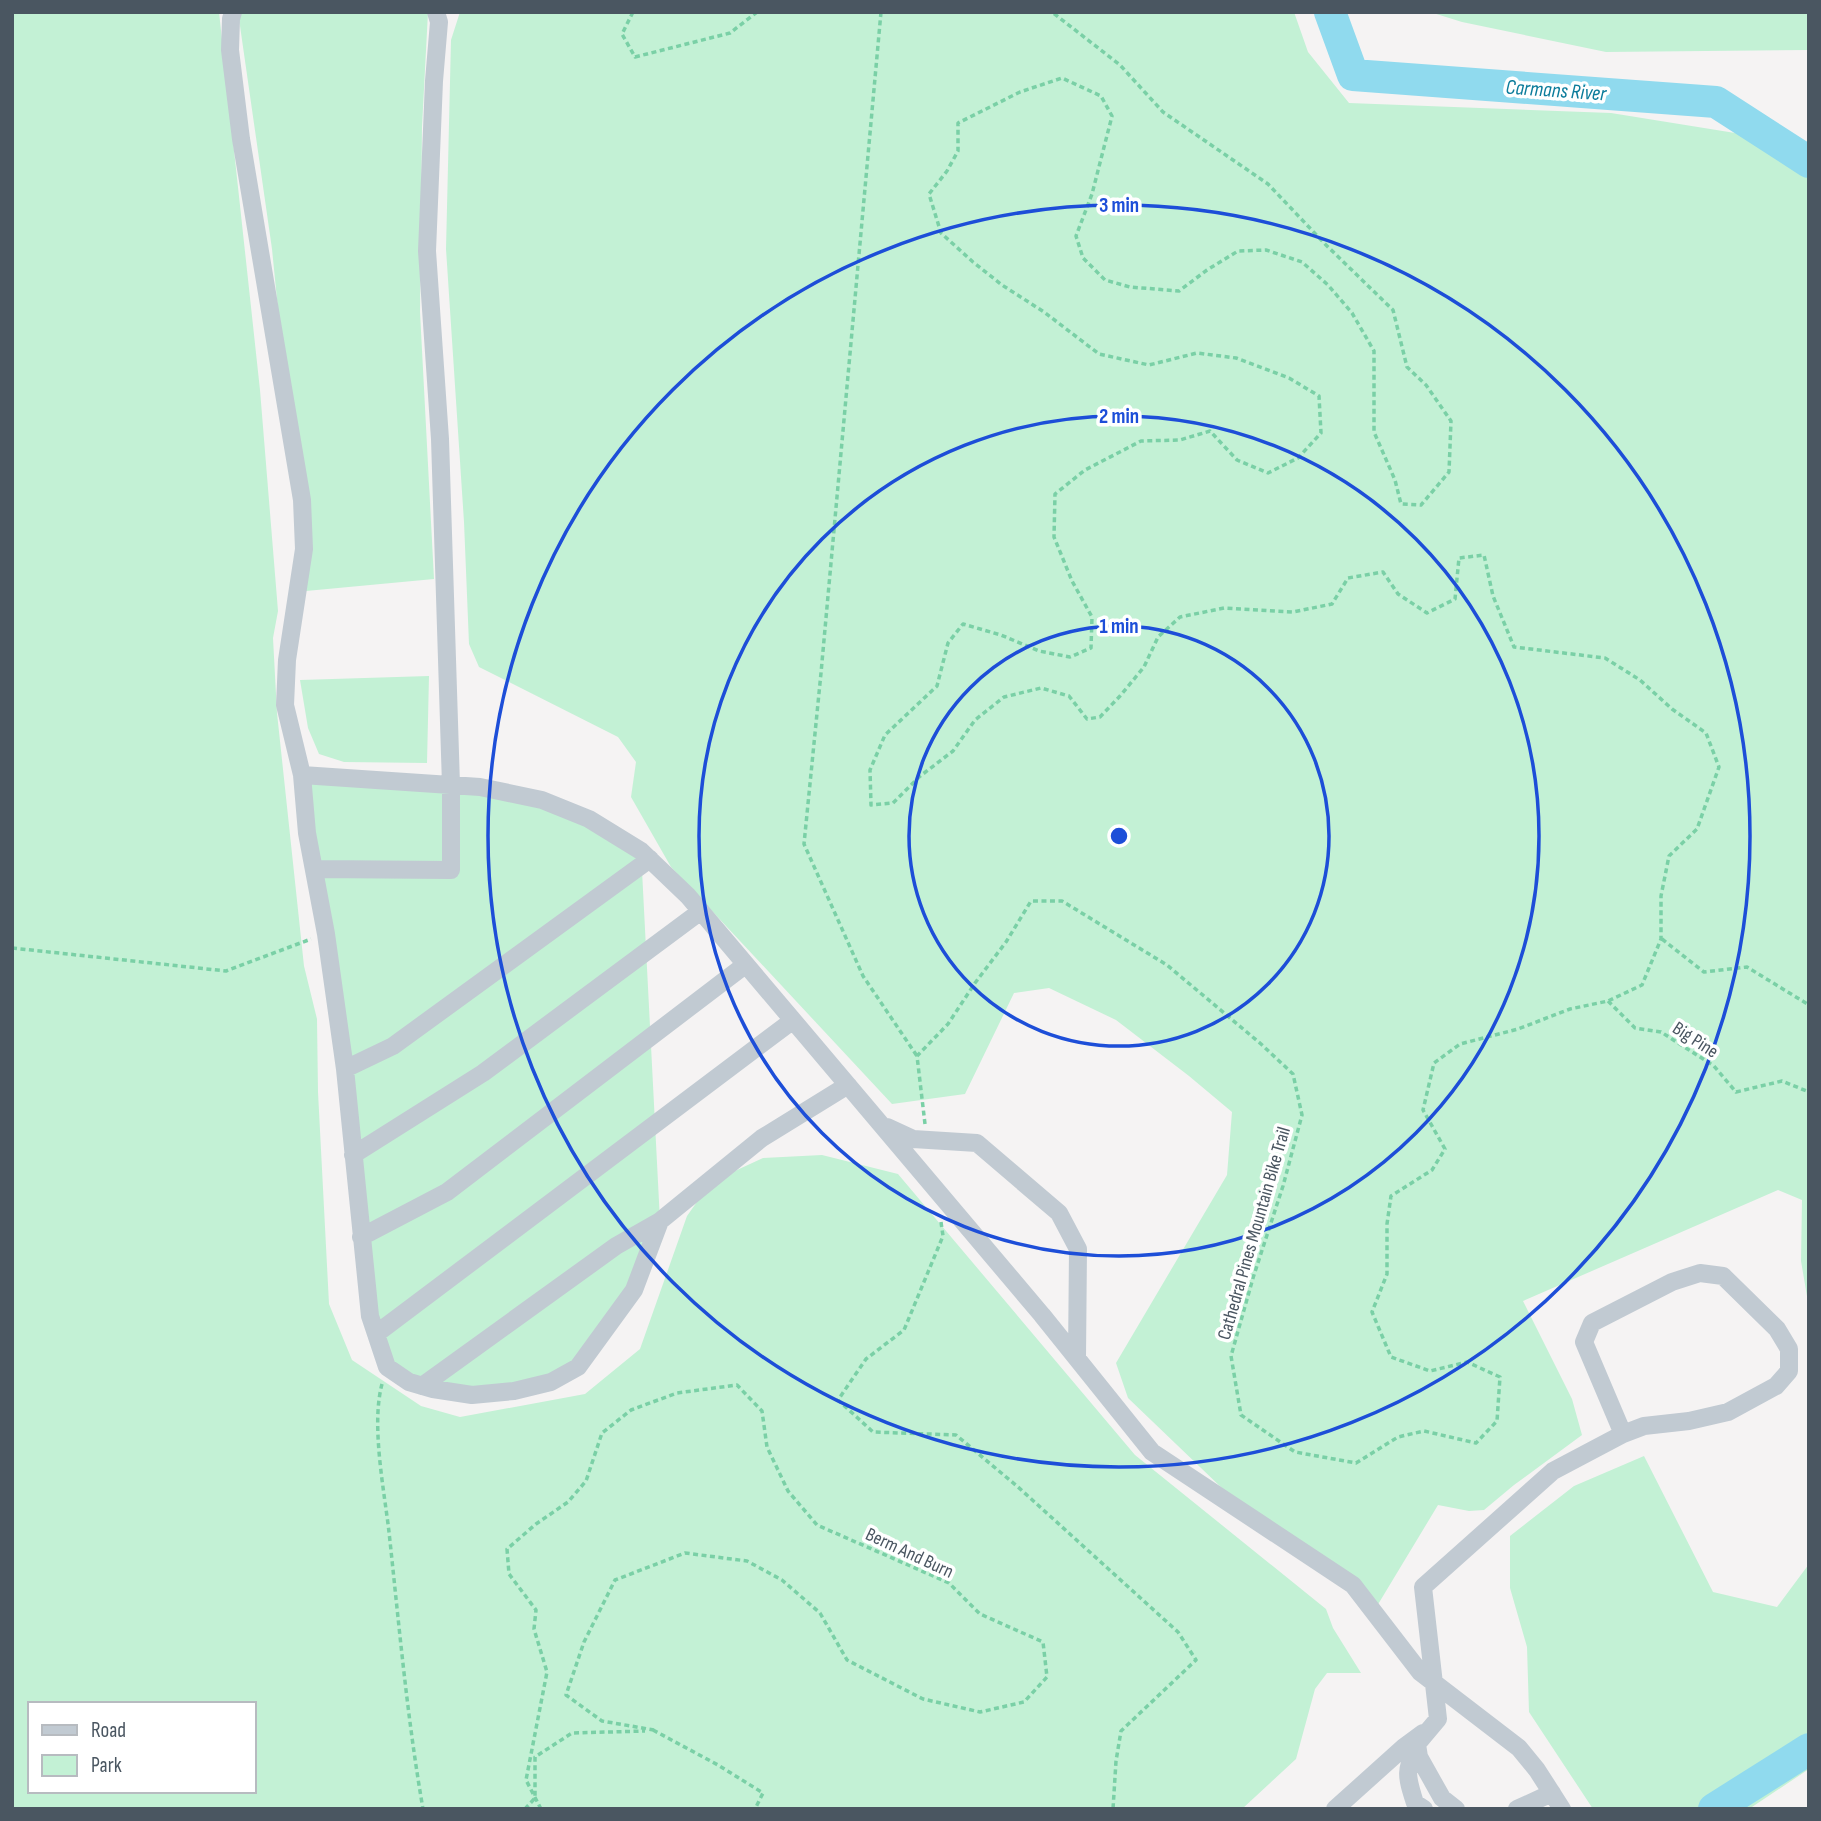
<svg xmlns="http://www.w3.org/2000/svg" width="1821" height="1821" viewBox="0 0 1821 1821" font-family="'Sofia Sans Condensed',sans-serif">
<rect width="100%" height="100%" fill="#f5f3f3"/>
<path fill="#c3f1d5" fill-rule="evenodd" d="M 12,12 L 219,12 L 260,390 L 278,611 L 273,638 L 277,713 L 304,966 L 317,1019 L 318,1092 L 329,1304 L 352,1360 L 421,1406 L 460,1417 L 585,1394 L 640,1349 L 687,1216 L 711,1182 L 763,1158 L 822,1155 L 898,1174 L 1135,1455 L 1326,1609 L 1333,1628 L 1361,1673 L 1327,1673 L 1315,1689 L 1296,1759 L 1242,1809 L 12,1809 ZM 30,1704 L 254,1704 L 254,1791 L 30,1791 Z
M 238,12 L 428,12 L 422,127 L 420,312 L 434,579 L 306,591 L 272,249 Z
M 460,12 L 1294,12 L 1308,52 L 1349,103 L 1611,113 L 1809,145 L 1809,1308 L 1801,1261 L 1802,1200 L 1778,1190 L 1523,1301 L 1572,1399 L 1582,1435 L 1514,1485 L 1484,1510 L 1469,1511 L 1438,1505 L 1374,1611 L 1225,1491 L 1128,1398 L 1116,1363 L 1227,1175 L 1232,1112 L 1189,1076 L 1116,1020 L 1049,988 L 1014,993 L 965,1094 L 892,1104 L 671,867 L 631,797 L 636,762 L 618,737 L 479,667 L 469,644 L 464,522 L 446,249 L 451,40 Z
M 1430,12 L 1809,12 L 1809,50 L 1606,52 L 1462,22 Z
M 429,676 L 427,763 L 344,762 L 319,754 L 308,728 L 300,680 Z
M 302,775 L 542,800 L 641,851 L 660,1221 L 634,1290 L 578,1367 L 472,1395 L 387,1367 L 370,1316 Z
M 1644,1456 L 1713,1592 L 1777,1607 L 1809,1564 L 1809,1769 L 1749,1809 L 1593,1809 L 1529,1712 L 1527,1647 L 1510,1588 L 1510,1536 L 1574,1486 Z"/>
<g fill="none" stroke-linecap="round" stroke-linejoin="round">
<path stroke="#90daee" stroke-width="32" d="M 1330,12 L 1353,75 L 1716,102 L 1809,162
M 1714,1809 L 1809,1749"/>
<path stroke="#7ad0a6" stroke-width="3.5" stroke-dasharray="5 3.5" stroke-linecap="butt" d="M 633,12 L 622,34 L 635,57 L 730,33 L 757,12
M 881,12 L 821,673 L 804,844 L 863,976 L 917,1056
M 1662,939 L 1704,972 L 1747,967 L 1809,1005
M 12,948 L 226,971 L 311,939
M 1608,1001 L 1635,1028 L 1661,1032 L 1714,1066 L 1736,1092 L 1782,1081 L 1809,1092
M 925,1124 L 917,1056 L 948,1024 L 975,983 L 1006,942 L 1031,901 L 1062,901 L 1167,965 L 1261,1044 L 1293,1074 L 1302,1115 L 1283,1186 L 1253,1278 L 1231,1356 L 1241,1415 L 1295,1452 L 1356,1463 L 1398,1437 L 1424,1431 L 1476,1443 L 1497,1421 L 1500,1377 L 1467,1362 L 1430,1371 L 1391,1357 L 1372,1312 L 1387,1274 L 1387,1224 L 1391,1196 L 1432,1170 L 1445,1149 L 1423,1110 L 1434,1063 L 1460,1044 L 1518,1029 L 1570,1009 L 1608,1001 L 1642,985 L 1661,939 L 1661,896 L 1669,856 L 1697,829 L 1719,767 L 1706,733 L 1672,709 L 1640,680 L 1605,658 L 1514,647 L 1493,596 L 1484,555 L 1459,558 L 1455,599 L 1427,613 L 1398,594 L 1383,572 L 1348,578 L 1332,604 L 1293,612 L 1224,608 L 1180,617 L 1158,637 L 1144,667 L 1120,696 L 1100,717 L 1087,719 L 1069,696 L 1041,688 L 1004,697 L 975,720 L 953,751 L 919,777 L 893,803 L 871,805 L 870,770 L 885,735 L 937,686 L 948,643 L 963,624 L 1001,635 L 1039,651 L 1070,657 L 1091,648 L 1092,617 L 1072,581 L 1054,537 L 1055,494 L 1085,470 L 1141,441 L 1180,440 L 1210,431 L 1237,460 L 1268,473 L 1298,458 L 1321,433 L 1319,396 L 1289,378 L 1236,358 L 1197,353 L 1149,365 L 1099,354 L 1044,312 L 1002,285 L 973,262 L 941,233 L 929,194 L 947,171 L 958,151 L 958,123 L 1020,92 L 1062,78 L 1101,96 L 1112,116 L 1092,194 L 1076,236 L 1083,258 L 1105,280 L 1130,287 L 1179,291 L 1207,270 L 1238,251 L 1266,250 L 1302,262 L 1328,285 L 1352,313 L 1374,351 L 1374,432 L 1395,480 L 1401,504 L 1421,505 L 1449,472 L 1451,421 L 1426,385 L 1407,367 L 1393,310 L 1326,245 L 1268,184 L 1163,112 L 1120,65 L 1052,12
M 941,1222 L 943,1236 L 904,1330 L 866,1359 L 838,1400 L 873,1432 L 956,1435 L 1018,1487 L 1178,1632 L 1196,1660 L 1121,1731 L 1116,1761 L 1113,1809
M 382,1384 C 371,1425 384,1489 389,1532 C 399,1624 407,1717 423,1809
M 653,1730 L 718,1765 L 763,1793 L 755,1809
M 525,1809 L 535,1798 L 535,1757 L 572,1733 L 645,1731
M 541,1809 L 526,1780 L 547,1672 L 534,1629 L 536,1610 L 509,1574 L 507,1549 L 536,1524 L 568,1502 L 586,1481 L 602,1433 L 631,1410 L 677,1393 L 737,1385 L 762,1411 L 767,1447 L 788,1491 L 817,1525 L 949,1583 L 980,1614 L 1043,1642 L 1047,1677 L 1024,1702 L 980,1712 L 923,1699 L 847,1660 L 820,1613 L 782,1580 L 747,1561 L 685,1553 L 615,1580 L 584,1642 L 566,1695 L 602,1721 L 654,1730"/>
<path stroke="#c1cad2" stroke-width="18" d="M 233,12 L 231,19 L 230,50 L 241,139 L 302,500 L 304,549 L 287,660 L 285,705 L 302,775 L 307,833 L 326,934 L 345,1069 L 370,1316 L 387,1367 L 409,1382 L 433,1389 L 472,1395 L 514,1391 L 551,1382 L 578,1367 L 634,1290 L 660,1221 L 762,1138 L 848,1085
M 302,775 L 480,787 L 542,800 L 589,819 L 641,851 L 688,896 L 1042,1315 L 1152,1452 L 1353,1585 L 1420,1672 L 1519,1748 L 1537,1770 L 1562,1809
M 314,869 L 451,870 L 451,785 L 440,439 L 427,251 L 434,81 L 439,22 L 436,12
M 345,1069 L 393,1046 L 650,859
M 887,1127 L 913,1139 L 977,1143 L 1059,1213 L 1078,1249 L 1077,1358
M 353,1155 L 483,1073 L 701,911
M 361,1237 L 447,1192 L 745,965
M 376,1334 L 792,1021
M 422,1386 L 616,1246 L 660,1221
M 1417,1744 C 1405,1771 1406,1775 1415,1803 L 1424,1809
M 1335,1809 L 1404,1747 L 1423,1733
M 1456,1809 L 1442,1798 L 1419,1757 L 1417,1744 L 1438,1719 L 1423,1587 L 1553,1471 L 1623,1434 L 1644,1426 L 1689,1421 L 1728,1412 L 1776,1386 L 1789,1371 L 1789,1349 L 1777,1329 L 1723,1276 L 1700,1273 L 1672,1282 L 1592,1323 L 1584,1342 L 1623,1434
M 1517,1809 L 1552,1793"/>
</g>
<g fill="none" stroke="#1d4ed8" stroke-width="3.5">
<circle cx="1119" cy="836" r="210"/>
<circle cx="1119" cy="836" r="420"/>
<circle cx="1119" cy="836" r="631"/>
</g>
<g text-anchor="middle" stroke-width="7" stroke-linejoin="round" paint-order="stroke">
<g font-size="19" fill="#4a5661" stroke="#fff">
<text transform="translate(1696 1039) rotate(33)" y="7">Big Pine</text>
<text transform="translate(1253 1233) rotate(-74)" y="7">Cathedral Pines Mountain Bike Trail</text>
<text transform="translate(910 1552) rotate(25)" y="7">Berm And Burn</text>
</g>
<g font-size="21" font-style="italic" fill="#0c7c9b" stroke="#fff">
<text transform="translate(1556 90) rotate(4)" y="7">Carmans River</text>
</g>
</g>
<circle cx="1119" cy="836" r="10" fill="#1d4ed8" stroke="#fff" stroke-width="3.5"/>
<g font-size="21" text-anchor="middle" font-weight="bold" fill="#1d4ed8" stroke="#fff" stroke-width="7" stroke-linejoin="round" paint-order="stroke">
<text x="1119" y="212">3 min</text>
<text x="1119" y="423">2 min</text>
<text x="1119" y="633">1 min</text>
</g>
<rect width="1821" height="1821" fill="none" stroke="#4a5661" stroke-width="28"/>
<rect x="28" y="1702" width="228" height="91" fill="#ffffff" stroke="#b7bbc0" stroke-width="2"/>
<rect x="42" y="1725" width="35" height="10" fill="#c1cad2" stroke="#b7bbc0" stroke-width="2"/>
<text x="91" y="1737" font-size="21" fill="#4a5661">Road</text>
<rect x="42" y="1755" width="35" height="21" fill="#c3f1d5" stroke="#b7bbc0" stroke-width="2"/>
<text x="91" y="1772" font-size="21" fill="#4a5661">Park</text>
</svg>
